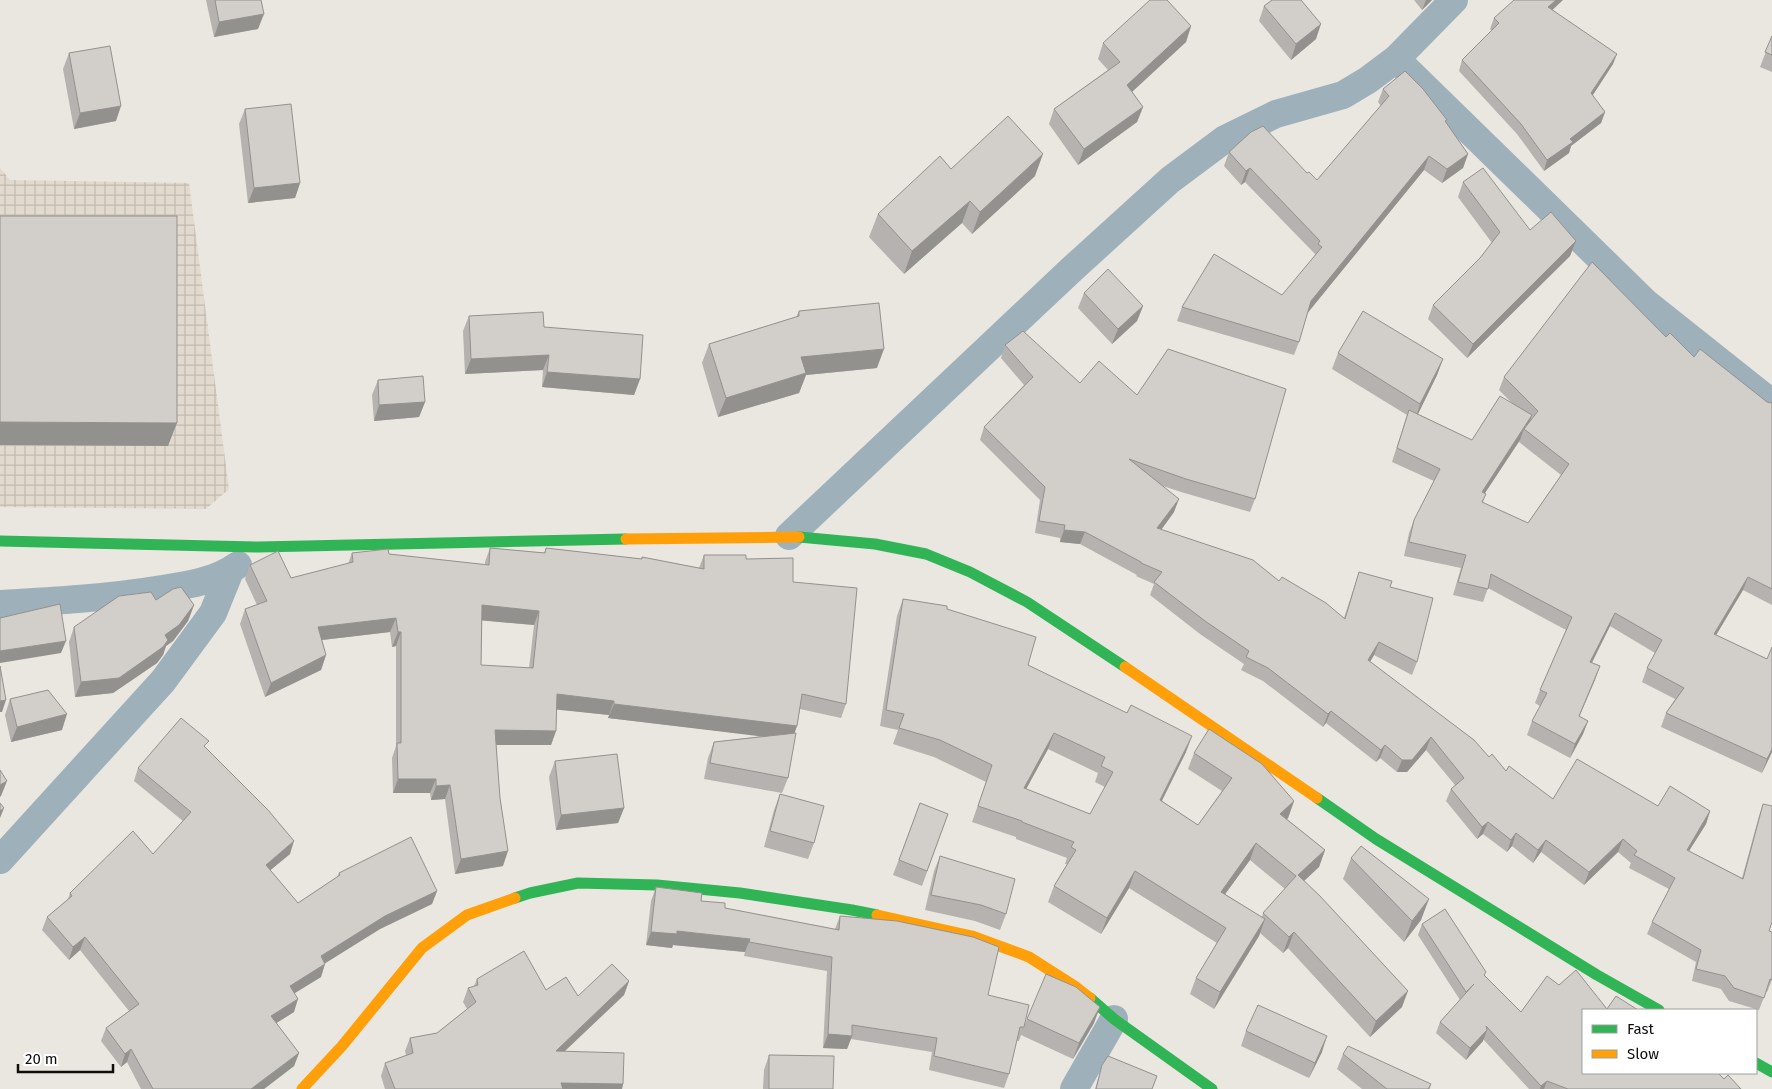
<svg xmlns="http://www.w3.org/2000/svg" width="1772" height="1089" viewBox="0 0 1772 1089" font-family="'Fira Sans',sans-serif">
<defs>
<pattern id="industrial-grid" width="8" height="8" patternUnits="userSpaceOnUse" patternTransform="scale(1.25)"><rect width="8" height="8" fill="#e2dace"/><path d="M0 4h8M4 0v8" fill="none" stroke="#c1bab0"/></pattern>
</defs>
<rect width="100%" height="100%" fill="#eae6e0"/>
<path fill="url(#industrial-grid)" d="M 0,168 L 10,180 L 189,183 L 229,489 L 206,509 L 0,507 Z"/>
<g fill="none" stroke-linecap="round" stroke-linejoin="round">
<path stroke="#9eb1bb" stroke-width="28" d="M 1396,59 L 1646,303 L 1772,403
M 789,536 L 1071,270 L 1170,180 L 1225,139 L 1276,114 L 1343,95 L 1368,80 L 1396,59 L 1454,0
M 0,604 C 54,601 108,598 162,589 C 188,585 216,581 238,565
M 0,860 L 163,681 L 213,613 L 230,571
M 1074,1089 L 1114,1019"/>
<path stroke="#30b455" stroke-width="11" d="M 799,537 L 875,544 L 926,554 L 970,572 L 1027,602 L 1125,667
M 0,541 L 259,547 L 626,539
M 1317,798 L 1376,839 L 1597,975 L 1659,1010
M 515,898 L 530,893 L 578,883 L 657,885 L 740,893 L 852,910 L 877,915
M 1090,998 L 1114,1019 L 1212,1089
M 1756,1063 L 1772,1072"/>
<path stroke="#ff9f0a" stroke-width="11" d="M 626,539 L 799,537
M 1125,667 L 1317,798
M 877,915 L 972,936 L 1029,957 L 1076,987 L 1090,998
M 302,1089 L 342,1046 L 422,948 L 467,915 L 515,898"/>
</g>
<path fill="#b5b2af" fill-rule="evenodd" d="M 206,0 L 261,0 L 258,29 L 214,37 Z
M 1414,0 L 1432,0 L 1422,10 Z
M 1264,6 L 1316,39 L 1291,60 L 1259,21 Z
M 1553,10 L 1613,64 L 1592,96 L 1605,112 L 1601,123 L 1571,146 L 1569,153 L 1544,171 L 1517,134 L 1459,71 L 1462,60 L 1492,31 L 1490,29 L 1494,18 Z
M 1191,26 L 1186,42 L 1132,92 L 1143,107 L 1137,122 L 1078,165 L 1049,124 L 1054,109 L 1108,70 L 1098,59 L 1103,43 Z
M 1772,36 L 1772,72 L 1760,67 Z
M 69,53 L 116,121 L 74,129 L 63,69 Z
M 1383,89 L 1447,120 L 1446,122 L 1468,154 L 1463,168 L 1442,183 L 1424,170 L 1307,313 L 1299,342 L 1294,355 L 1177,321 L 1182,307 L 1282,295 L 1314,257 L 1315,254 L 1245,182 L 1241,185 L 1224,166 L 1229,152 L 1307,173 L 1317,180 L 1381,106 L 1378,102 Z
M 245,109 L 300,183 L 295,198 L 248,203 L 239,124 Z
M 951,169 L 1035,176 L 972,234 L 962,223 L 904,274 L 869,237 L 878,214 Z
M 1463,182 L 1530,230 L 1576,241 L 1570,256 L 1467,358 L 1428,319 L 1433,305 L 1480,258 L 1492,243 L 1458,197 Z
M 1084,293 L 1143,306 L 1137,321 L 1112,344 L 1078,308 Z
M 799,311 L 877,368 L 806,375 L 799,393 L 718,417 L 702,363 L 709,344 L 796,317 Z
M 469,316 L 640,379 L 634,395 L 542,387 L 543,370 L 465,374 L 463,331 Z
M 1666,337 L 1694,357 L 1767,402 L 1772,403 L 1772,605 L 1743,590 L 1716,635 L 1767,659 L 1772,647 L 1772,752 L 1762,773 L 1661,727 L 1666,713 L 1675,699 L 1642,682 L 1647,668 L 1655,653 L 1610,626 L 1592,663 L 1600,666 L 1579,716 L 1588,721 L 1583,734 L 1570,758 L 1527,735 L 1532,721 L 1540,706 L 1535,703 L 1540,690 L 1566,630 L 1488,588 L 1483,602 L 1453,595 L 1461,568 L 1404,556 L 1409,533 L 1414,520 L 1434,481 L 1392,462 L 1407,415 L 1332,369 L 1338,353 L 1443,359 L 1437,375 L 1418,414 L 1472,440 L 1512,403 L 1499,390 L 1504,377 ZM 1520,440 L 1519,442 L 1561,475 L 1528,523 L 1483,503 L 1485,493 Z
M 1005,345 L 1080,383 L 1255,499 L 1250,512 L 1181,492 L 1160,485 L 1174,512 L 1161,530 L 1279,581 L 1344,618 L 1359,572 L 1390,587 L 1417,662 L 1412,675 L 1374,655 L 1370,662 L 1506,771 L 1553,799 L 1658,806 L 1710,811 L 1706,824 L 1689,851 L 1742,878 L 1759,816 L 1763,804 L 1772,980 L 1767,992 L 1766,992 L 1759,1010 L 1729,1001 L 1721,989 L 1692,981 L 1696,962 L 1647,934 L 1652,922 L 1669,889 L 1629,868 L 1631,863 L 1618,852 L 1584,885 L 1541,852 L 1533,863 L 1512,846 L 1507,852 L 1483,834 L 1477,839 L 1446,801 L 1451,789 L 1455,785 L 1426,750 L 1407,772 L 1397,772 L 1380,758 L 1376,762 L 1326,723 L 1323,727 L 1263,681 L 1241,670 L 1244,664 L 1200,634 L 1150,595 L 1154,584 L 1136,576 L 1137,575 L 1080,544 L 1060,542 L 1060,538 L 1035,533 L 1040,500 L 980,440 L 984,427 L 1024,385 L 1001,358 Z
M 378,380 L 425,402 L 419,417 L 374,421 L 372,395 Z
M 490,548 L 544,553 L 546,548 L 641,559 L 642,557 L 699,568 L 704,555 L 746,559 L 793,582 L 846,704 L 841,718 L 800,709 L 797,726 L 794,733 L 788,778 L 782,793 L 704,779 L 708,758 L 714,742 L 763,736 L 608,718 L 609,715 L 556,709 L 556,731 L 551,745 L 496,745 L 503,866 L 455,874 L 445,799 L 431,800 L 430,793 L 393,793 L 392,758 L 396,746 L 396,646 L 392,647 L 390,632 L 322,640 L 326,655 L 321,670 L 265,697 L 240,624 L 245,609 L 257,605 L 245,579 L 250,565 L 291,578 L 348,564 L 352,553 L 389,554 L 485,565 L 485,562 ZM 482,620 L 534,625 L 529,668 L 481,665 Z
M 903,599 L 947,609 L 1028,665 L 1186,752 L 1162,801 L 1198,825 L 1222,791 L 1188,769 L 1194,753 L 1294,801 L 1288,818 L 1287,819 L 1325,850 L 1319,867 L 1304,881 L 1402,1007 L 1370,1037 L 1288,948 L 1283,953 L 1260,933 L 1259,936 L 1214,1009 L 1190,994 L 1196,978 L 1217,943 L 1129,888 L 1101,934 L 1048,902 L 1054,886 L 1067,864 L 1065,864 L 1067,858 L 1016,839 L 1016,837 L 972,822 L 986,782 L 934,757 L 893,744 L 898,730 L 880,726 L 897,616 ZM 1048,749 L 1098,773 L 1095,782 L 1105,787 L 1090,814 L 1026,789 ZM 1250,860 L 1285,889 L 1263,913 L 1262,917 L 1225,894 Z
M 156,600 L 194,605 L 188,621 L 173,641 L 166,646 L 163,655 L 157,663 L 113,693 L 75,697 L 69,642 L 74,627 Z
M 10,699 L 62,730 L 11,742 L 5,715 Z
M 206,748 L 290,854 L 270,870 L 298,903 L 337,877 L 339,873 L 437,891 L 432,904 L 380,929 L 325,963 L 321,977 L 295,993 L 294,1012 L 276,1023 L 299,1053 L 294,1066 L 264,1089 L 141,1089 L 127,1062 L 121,1067 L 101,1041 L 106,1028 L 129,1011 L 80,950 L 69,960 L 42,930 L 47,917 L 68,899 L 70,893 L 153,854 L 183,821 L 134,781 L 138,768 Z
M 555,761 L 624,808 L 618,823 L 556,830 L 549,777 Z
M 780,794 L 814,843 L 808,859 L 764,847 L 774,810 Z
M 920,803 L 948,814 L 922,886 L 893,875 Z
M 940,856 L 1006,914 L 1000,930 L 975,921 L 925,910 L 934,871 Z
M 1351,858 L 1421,920 L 1404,942 L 1343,879 Z
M 656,887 L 725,908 L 835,929 L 840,916 L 988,995 L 1024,1026 L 1027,1019 L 1094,1023 L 1073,1059 L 1021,1035 L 1019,1041 L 1016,1041 L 1009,1074 L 1004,1088 L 929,1070 L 932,1052 L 851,1039 L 847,1049 L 823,1048 L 827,971 L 744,956 L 745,952 L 673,945 L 672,948 L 646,945 L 651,901 Z
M 1422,924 L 1485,976 L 1521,1012 L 1559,985 L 1607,1009 L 1638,1010 L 1583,1010 L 1724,1079 L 1741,1089 L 1529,1089 L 1483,1039 L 1483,1041 L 1466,1060 L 1436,1033 L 1440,1022 L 1460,1000 L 1418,935 Z
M 477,979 L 578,996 L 629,981 L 624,995 L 565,1051 L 623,1084 L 622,1089 L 385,1089 L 381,1076 L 385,1063 L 406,1055 L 405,1051 L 410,1038 L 437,1033 L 467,1009 L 463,1002 L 468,988 L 474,986 Z
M 1246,1031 L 1322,1052 L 1309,1078 L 1241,1046 Z
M 1343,1054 L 1431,1084 L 1430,1089 L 1362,1089 L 1337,1069 Z
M 769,1055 L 833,1089 L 763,1089 L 764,1070 Z
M 1102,1065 L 1157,1076 L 1152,1089 L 1095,1089 Z"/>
<path fill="#93918e" d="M 1426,0 L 1432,0 L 1422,10 Z
M 1556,0 L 1563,0 L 1544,18 L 1548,7 Z
M 264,14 L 258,29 L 214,37 L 219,22 Z
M 1321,24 L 1316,39 L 1291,60 L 1296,44 Z
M 1191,26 L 1186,42 L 1122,101 L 1127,85 Z
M 1617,54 L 1613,64 L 1587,104 L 1591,93 Z
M 121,106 L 116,121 L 74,129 L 80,113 Z
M 1143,107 L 1137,122 L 1078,165 L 1084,149 Z
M 1605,112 L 1601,123 L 1571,146 L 1569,153 L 1544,171 L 1547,160 L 1570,139 Z
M 1043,154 L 1035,176 L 972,234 L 980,212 Z
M 1468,154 L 1463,168 L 1442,183 L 1447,169 Z
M 1429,156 L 1424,170 L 1306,315 L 1311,301 Z
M 1250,168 L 1245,182 L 1241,185 L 1246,171 Z
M 300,183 L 295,198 L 248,203 L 254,188 Z
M 970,201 L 962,223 L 904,274 L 912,251 Z
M 1576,241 L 1570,256 L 1467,358 L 1473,344 Z
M 1143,306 L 1137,321 L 1112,344 L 1118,329 Z
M 884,349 L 877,368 L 806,375 L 799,393 L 718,417 L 726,398 L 801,357 Z
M 549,355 L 543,370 L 465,374 L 471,359 Z
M 1443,359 L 1437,375 L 1415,420 L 1420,404 Z
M 547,372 L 640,379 L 634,395 L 542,387 Z
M 425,402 L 419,417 L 374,421 L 379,405 Z
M 1532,415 L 1527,429 L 1524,429 L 1520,440 L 1477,505 L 1482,492 Z
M 0,422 L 177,423 L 168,446 L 0,445 Z
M 1179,499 L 1174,512 L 1153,541 L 1157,528 Z
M 1064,530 L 1085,532 L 1080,544 L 1060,542 Z
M 1748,577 L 1743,590 L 1709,647 L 1714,634 Z
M 194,605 L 188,621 L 173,641 L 166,646 L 163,655 L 157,663 L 113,693 L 75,697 L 81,682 L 165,635 Z
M 482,605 L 539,611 L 534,625 L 477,620 Z
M 1615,613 L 1610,626 L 1585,676 L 1590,662 Z
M 396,618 L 390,632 L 313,641 L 318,627 Z
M 398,632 L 401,632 L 396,646 L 392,647 Z
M 66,641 L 61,653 L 0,663 L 0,651 Z
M 1379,642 L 1374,655 L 1363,673 L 1368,660 Z
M 326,655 L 321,670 L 265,697 L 271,683 Z
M 1600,666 L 1595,680 L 1574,729 L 1579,716 Z
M 557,694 L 614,701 L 609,715 L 551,709 Z
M 6,700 L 2,712 L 0,712 L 0,701 Z
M 614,704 L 797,726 L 792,740 L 608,718 Z
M 1331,711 L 1326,723 L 1323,727 L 1328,714 Z
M 67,714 L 62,730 L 11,742 L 17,727 Z
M 1588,721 L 1583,734 L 1570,758 L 1575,744 Z
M 495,730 L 556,731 L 551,745 L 490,745 Z
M 1054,733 L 1048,749 L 1018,804 L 1024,788 Z
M 1192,736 L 1186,752 L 1154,816 L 1160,800 Z
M 1431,737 L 1426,750 L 1407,772 L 1397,772 L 1402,760 Z
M 1385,745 L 1380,758 L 1376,762 L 1381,750 Z
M 1772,749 L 1772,752 L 1762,773 L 1767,759 Z
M 398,779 L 436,779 L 430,793 L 393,793 Z
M 7,781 L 1,796 L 0,797 L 0,785 Z
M 450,785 L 445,799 L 431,800 L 436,786 Z
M 1294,801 L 1288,818 L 1274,830 L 1280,814 Z
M 4,808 L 0,818 L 0,811 Z
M 624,808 L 618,823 L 556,830 L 561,815 Z
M 1710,811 L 1706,824 L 1682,862 L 1687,850 Z
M 1488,822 L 1483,834 L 1477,839 L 1482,827 Z
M 1516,833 L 1512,846 L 1507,852 L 1511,840 Z
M 1623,839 L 1618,852 L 1584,885 L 1589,872 Z
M 1546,840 L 1541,852 L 1533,863 L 1538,850 Z
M 294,841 L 290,854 L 261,878 L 266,865 Z
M 1256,843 L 1250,860 L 1215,908 L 1221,892 Z
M 1325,850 L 1319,867 L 1292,892 L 1298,875 Z
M 508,851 L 503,866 L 455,874 L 461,859 Z
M 1135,871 L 1129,888 L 1101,934 L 1107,918 Z
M 437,891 L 432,904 L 380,929 L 316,969 L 321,956 L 385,916 Z
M 1429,899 L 1421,920 L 1404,942 L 1412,921 Z
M 1265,919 L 1259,936 L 1214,1009 L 1220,992 Z
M 677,931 L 750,939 L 745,952 L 673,945 L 672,948 L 646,945 L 651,932 Z
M 1294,932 L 1288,948 L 1283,953 L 1289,937 Z
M 85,937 L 80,950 L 69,960 L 73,947 Z
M 325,964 L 321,977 L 285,999 L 290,986 Z
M 629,981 L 624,995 L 551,1064 L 556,1051 Z
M 1408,991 L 1402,1007 L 1370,1037 L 1376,1021 Z
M 298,999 L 294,1012 L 267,1029 L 271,1016 Z
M 1100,1007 L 1094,1023 L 1073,1059 L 1079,1043 Z
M 1487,1030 L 1483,1041 L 1466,1060 L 1470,1048 Z
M 828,1034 L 852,1036 L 847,1049 L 823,1048 Z
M 1327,1036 L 1322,1052 L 1309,1078 L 1315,1063 Z
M 131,1049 L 127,1062 L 121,1067 L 125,1054 Z
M 299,1053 L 294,1066 L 264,1089 L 251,1089 Z
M 1547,1081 L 1544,1089 L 1540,1089 L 1541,1086 Z
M 561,1083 L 623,1084 L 622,1089 L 559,1089 Z"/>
<path fill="#d2cfcb" stroke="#93918e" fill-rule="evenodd" d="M 215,0 L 261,0 L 264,14 L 219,22 Z
M 1150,0 L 1167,0 L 1191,26 L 1127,85 L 1143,107 L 1084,149 L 1054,109 L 1120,62 L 1103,43 Z
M 1272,0 L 1301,0 L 1321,24 L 1296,44 L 1264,6 Z
M 1514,0 L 1556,0 L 1548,7 L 1617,54 L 1591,93 L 1605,112 L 1570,139 L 1573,142 L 1547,160 L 1521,124 L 1462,60 L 1499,23 L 1494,18 Z
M 1772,36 L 1772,55 L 1765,52 Z
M 110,46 L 121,106 L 80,113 L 69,53 Z
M 1405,71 L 1423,89 L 1447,120 L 1445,121 L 1468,154 L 1447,169 L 1429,156 L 1311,301 L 1299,342 L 1182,307 L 1214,254 L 1282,295 L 1322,247 L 1318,244 L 1320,241 L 1250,168 L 1246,171 L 1229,152 L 1251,132 L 1263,126 L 1307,173 L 1309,172 L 1317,180 L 1389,96 L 1383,89 Z
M 291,104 L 300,183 L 254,188 L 245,109 Z
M 1008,116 L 1043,154 L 980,212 L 970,201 L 912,251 L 878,214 L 940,156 L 951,169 Z
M 1483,168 L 1530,230 L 1551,212 L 1576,241 L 1473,344 L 1433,305 L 1480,258 L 1500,232 L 1463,182 Z
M 0,216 L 177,216 L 177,423 L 0,422 Z
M 1592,262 L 1666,337 L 1670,333 L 1694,357 L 1700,349 L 1767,402 L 1772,403 L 1772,589 L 1748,577 L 1714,634 L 1767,659 L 1772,647 L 1772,749 L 1767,759 L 1666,713 L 1684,688 L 1647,668 L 1662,640 L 1615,613 L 1590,662 L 1600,666 L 1579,716 L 1588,721 L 1575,744 L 1532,721 L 1547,693 L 1540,690 L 1572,617 L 1491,574 L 1488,589 L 1458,582 L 1466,555 L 1409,542 L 1414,520 L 1440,469 L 1397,448 L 1409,410 L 1472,440 L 1500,396 L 1532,415 L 1482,492 L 1486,494 L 1482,502 L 1528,523 L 1569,464 L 1524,429 L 1538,411 L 1504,377 Z
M 1108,269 L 1143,306 L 1118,329 L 1084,293 Z
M 879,303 L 884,349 L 801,357 L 806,373 L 726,398 L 709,344 L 799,316 L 799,311 Z
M 1363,311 L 1443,359 L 1420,404 L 1338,353 Z
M 543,312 L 544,327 L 643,335 L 640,379 L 547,372 L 549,355 L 471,359 L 469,316 Z
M 1023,331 L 1080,383 L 1099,361 L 1137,395 L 1168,349 L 1286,389 L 1255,499 L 1186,479 L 1129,459 L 1179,499 L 1157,528 L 1253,560 L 1279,581 L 1282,577 L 1326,603 L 1345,619 L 1359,572 L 1392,581 L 1390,587 L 1433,598 L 1417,662 L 1379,642 L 1368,660 L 1474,740 L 1489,757 L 1492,754 L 1506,771 L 1509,766 L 1553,799 L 1577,759 L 1658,806 L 1670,786 L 1710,811 L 1687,850 L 1743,879 L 1763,804 L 1772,806 L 1772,922 L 1769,931 L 1772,932 L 1772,980 L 1770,979 L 1764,998 L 1734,988 L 1725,976 L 1696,969 L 1701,950 L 1652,922 L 1675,878 L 1634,855 L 1637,851 L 1623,839 L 1589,872 L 1546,840 L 1538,850 L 1516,833 L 1511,840 L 1488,822 L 1482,827 L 1451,789 L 1464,778 L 1431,737 L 1412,760 L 1402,760 L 1385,745 L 1381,750 L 1331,711 L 1328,714 L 1268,668 L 1246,657 L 1249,651 L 1205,621 L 1154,582 L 1162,572 L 1141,563 L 1141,562 L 1085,532 L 1064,530 L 1065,525 L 1039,521 L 1045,487 L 984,427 L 1033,377 L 1005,345 Z
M 423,376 L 425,402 L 379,405 L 378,380 Z
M 490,548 L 545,553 L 546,548 L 642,559 L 642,557 L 704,569 L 704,555 L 746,555 L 746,559 L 793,558 L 793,582 L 857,588 L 846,704 L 802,694 L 797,726 L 614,704 L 614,701 L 557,694 L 556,731 L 495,730 L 500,798 L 508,851 L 461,859 L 450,785 L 436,786 L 436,779 L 398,779 L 397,743 L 401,743 L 401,632 L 398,632 L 396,618 L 318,627 L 326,655 L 271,683 L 245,609 L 267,601 L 250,565 L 278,551 L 291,578 L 353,562 L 352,553 L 388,549 L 389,554 L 489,565 ZM 482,605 L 539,611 L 533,668 L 481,665 Z
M 181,587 L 194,605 L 179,625 L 165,635 L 168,640 L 163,647 L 119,678 L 81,682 L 74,627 L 119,596 L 151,592 L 156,600 L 173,589 Z
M 903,599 L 947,606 L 947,609 L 1036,637 L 1028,665 L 1127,713 L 1131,705 L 1192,736 L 1160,800 L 1198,825 L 1232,778 L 1194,753 L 1209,729 L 1262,764 L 1294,801 L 1280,814 L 1325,850 L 1298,875 L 1320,896 L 1408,991 L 1376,1021 L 1294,932 L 1289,937 L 1263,913 L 1296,876 L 1256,843 L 1221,892 L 1265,919 L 1220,992 L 1196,978 L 1226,928 L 1135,871 L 1107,918 L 1054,886 L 1076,850 L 1071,847 L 1074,842 L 1022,822 L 1022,821 L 978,806 L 992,765 L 940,740 L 899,728 L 904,714 L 886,710 ZM 1054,733 L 1105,757 L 1101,766 L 1113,772 L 1090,814 L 1024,788 Z
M 60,604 L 66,641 L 0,651 L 0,618 Z
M 0,666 L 6,700 L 0,701 Z
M 48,690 L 67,714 L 17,727 L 10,699 Z
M 181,718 L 209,741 L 204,746 L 268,810 L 294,841 L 266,865 L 298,903 L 340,875 L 339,873 L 411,837 L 437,891 L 385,916 L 321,956 L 325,964 L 290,986 L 298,999 L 271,1016 L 299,1053 L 251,1089 L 153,1089 L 131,1049 L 125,1054 L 106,1028 L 139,1004 L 85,937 L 73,947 L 47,917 L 72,896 L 70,893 L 133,831 L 153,854 L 191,812 L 138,768 Z
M 796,733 L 788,778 L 710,763 L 714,742 Z
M 617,754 L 624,808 L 561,815 L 555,761 Z
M 0,770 L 7,781 L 0,785 Z
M 780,794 L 824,806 L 814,843 L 770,831 Z
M 0,803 L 4,808 L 0,811 Z
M 920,803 L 948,814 L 927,871 L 899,860 Z
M 1361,846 L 1429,899 L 1412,921 L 1351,858 Z
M 940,856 L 1015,879 L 1006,914 L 981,905 L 931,895 Z
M 656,887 L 702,893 L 701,901 L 725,903 L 725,908 L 839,930 L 840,916 L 897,921 L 973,937 L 999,947 L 988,995 L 1029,1005 L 1024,1027 L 1020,1027 L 1009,1074 L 934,1056 L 937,1038 L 852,1025 L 852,1036 L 828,1034 L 832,957 L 749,942 L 750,939 L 677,931 L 677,934 L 651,932 Z
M 1445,909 L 1486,972 L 1484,975 L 1521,1012 L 1547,976 L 1559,985 L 1576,970 L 1607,1009 L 1616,996 L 1638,1010 L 1583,1010 L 1583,1073 L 1718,1073 L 1724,1079 L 1728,1075 L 1741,1089 L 1568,1089 L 1547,1081 L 1541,1086 L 1486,1026 L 1487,1030 L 1470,1048 L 1440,1022 L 1474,984 L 1466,992 L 1422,924 Z
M 524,951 L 546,990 L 566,977 L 578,996 L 612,964 L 629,981 L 556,1051 L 624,1053 L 623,1084 L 561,1083 L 563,1089 L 395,1089 L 385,1063 L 413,1053 L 410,1038 L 437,1033 L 476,1002 L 468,988 L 478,985 L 477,979 Z
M 1046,974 L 1076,987 L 1100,1007 L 1079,1043 L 1027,1019 Z
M 1258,1005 L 1327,1036 L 1315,1063 L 1246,1031 Z
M 1348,1046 L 1431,1084 L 1428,1089 L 1387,1089 L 1343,1054 Z
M 769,1055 L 834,1056 L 833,1089 L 769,1089 Z
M 1108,1056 L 1157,1076 L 1152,1089 L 1096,1089 L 1102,1065 Z"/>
<rect x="1582" y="1009" width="175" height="65" fill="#ffffff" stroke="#9f9f9d"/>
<rect x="1592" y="1025" width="25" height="8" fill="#30b455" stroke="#9f9f9d"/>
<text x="1627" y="1034" font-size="15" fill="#100e0b">Fast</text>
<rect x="1592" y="1050" width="25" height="8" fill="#ff9f0a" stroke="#9f9f9d"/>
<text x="1627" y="1059" font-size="15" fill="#100e0b">Slow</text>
<path d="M18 1064v8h95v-8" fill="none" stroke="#100e0b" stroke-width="2.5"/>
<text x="25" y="1064" font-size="15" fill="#100e0b" stroke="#ffffff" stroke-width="4" paint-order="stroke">20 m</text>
</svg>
